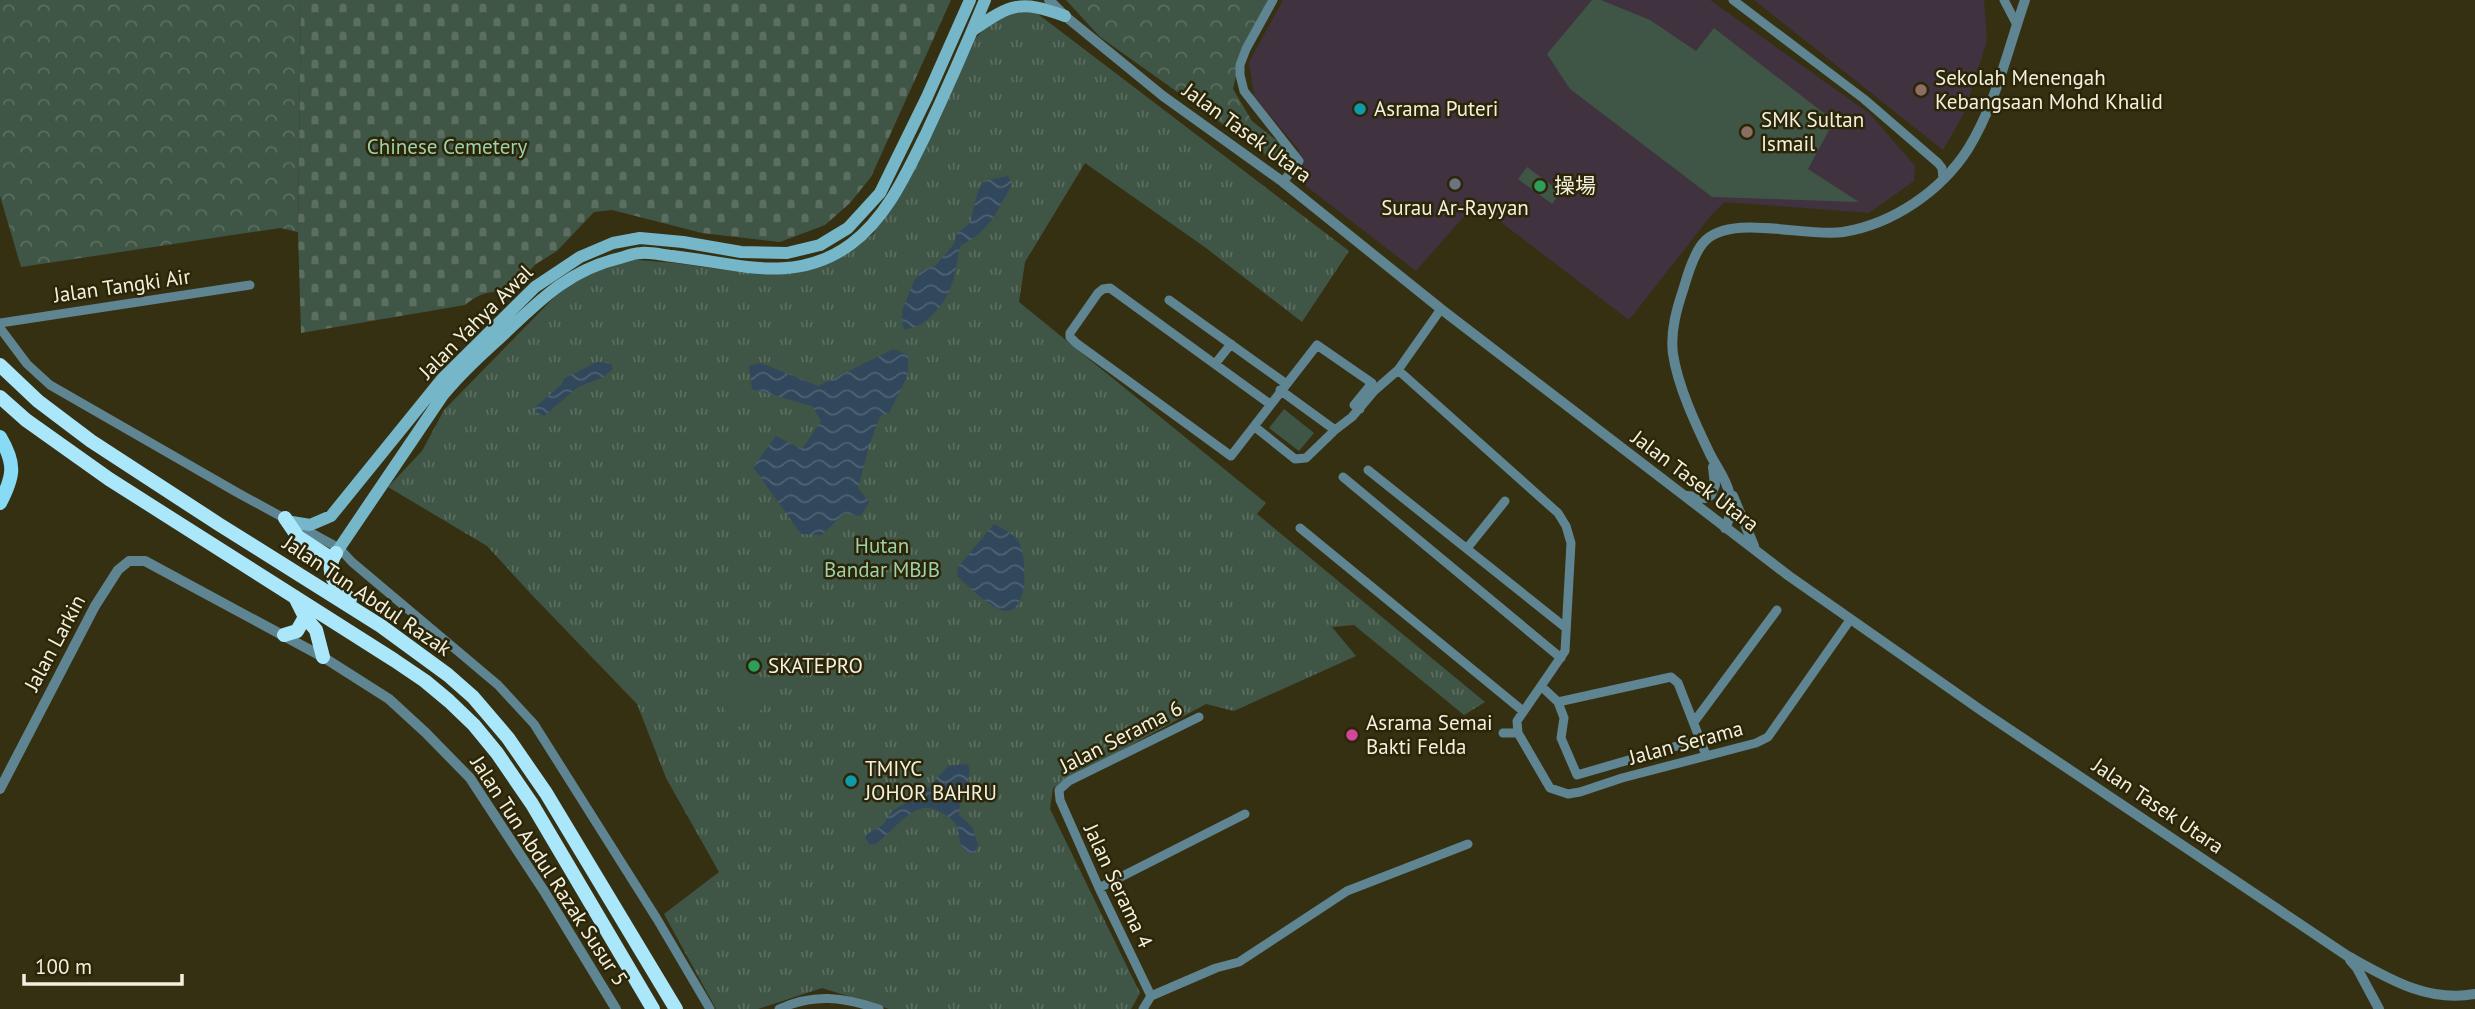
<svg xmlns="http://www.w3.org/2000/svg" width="2475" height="1009" viewBox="0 0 2475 1009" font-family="'PT Sans','Noto Sans SC',sans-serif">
<defs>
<pattern id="forest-crowns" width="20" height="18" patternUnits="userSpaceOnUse" patternTransform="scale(1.75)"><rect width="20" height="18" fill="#3f5545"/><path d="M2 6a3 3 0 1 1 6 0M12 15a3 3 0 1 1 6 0" fill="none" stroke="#5b6e5f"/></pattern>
<pattern id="cemetery-stones" width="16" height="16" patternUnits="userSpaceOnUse" patternTransform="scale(1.75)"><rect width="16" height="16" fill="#3f5545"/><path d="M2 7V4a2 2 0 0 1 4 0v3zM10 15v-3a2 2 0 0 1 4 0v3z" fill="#5b6e5f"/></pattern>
<pattern id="park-tufts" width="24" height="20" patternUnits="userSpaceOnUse" patternTransform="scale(1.75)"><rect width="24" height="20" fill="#3f5545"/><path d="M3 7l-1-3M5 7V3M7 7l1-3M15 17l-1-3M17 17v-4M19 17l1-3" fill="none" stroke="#5b6e5f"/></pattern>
<pattern id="water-waves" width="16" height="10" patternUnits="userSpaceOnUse" patternTransform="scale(1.75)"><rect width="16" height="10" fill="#31475b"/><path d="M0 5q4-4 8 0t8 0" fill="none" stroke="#4f6272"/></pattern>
</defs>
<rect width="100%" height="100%" fill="#363013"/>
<path fill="#40323f" d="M 1283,0 L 1710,0 L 1870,114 L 1915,166 L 1914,181 L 1869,213 L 1725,202 L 1713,213 L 1629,320 L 1476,203 L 1416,271 L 1284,169 L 1299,150 L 1254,96 L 1249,62 Z
M 1754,0 L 1984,0 L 1987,41 L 1964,113 L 1943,150 Z"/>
<path fill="url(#forest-crowns)" d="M 0,0 L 301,0 L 298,232 L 280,228 L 21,267 L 0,196 Z
M 1066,0 L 1268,0 L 1242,49 L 1233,89 L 1252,121 L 1291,152 L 1280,165 L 1100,37 Z"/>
<path fill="url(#cemetery-stones)" d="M 301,0 L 951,0 L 871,177 L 850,203 L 825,225 L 780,242 L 702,233 L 612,210 L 594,212 L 557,251 L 536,264 L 507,294 C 490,289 479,294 465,305 L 301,333 L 298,232 Z"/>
<path fill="url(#park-tufts)" d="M 1034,11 L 1349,251 L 1302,322 L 1206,248 L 1085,163 L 1025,262 L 1019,302 L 1266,503 L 1257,514 L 1485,702 L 1464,715 L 1354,625 L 1332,627 L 1356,656 L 1234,711 L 1206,704 L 1053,788 L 1050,809 L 1140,993 L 1131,1009 L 889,1009 L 822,988 L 758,1009 L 716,1009 L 664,914 L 719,872 L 666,778 L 637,704 L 531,594 L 487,546 L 388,487 L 422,451 L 444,410 L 574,277 L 625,259 L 675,263 L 748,273 L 812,269 L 846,254 L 873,234 L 921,157 L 976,38 L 997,14 Z"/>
<path fill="#3f5545" d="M 1592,0 L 1601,0 L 1650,20 L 1696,51 L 1714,28 L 1834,121 L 1808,169 L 1859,202 L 1712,197 L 1570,89 L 1547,54 Z
M 1527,167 L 1561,192 L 1552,204 L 1518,179 Z
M 1284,409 L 1314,433 L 1299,451 L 1269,428 Z
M 741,679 L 764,707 L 739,727 L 716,699 Z"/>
<path fill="url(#water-waves)" d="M 1008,176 L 1012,184 C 999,208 988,234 961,245 C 957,256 957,266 954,277 C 949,299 927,330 903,329 L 902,311 L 914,281 L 922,270 L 935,266 L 954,244 L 957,233 L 970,223 L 978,191 L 984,181 Z
M 894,349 L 908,355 L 908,375 L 889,413 L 880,416 L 869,446 L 858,488 L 869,502 L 861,516 L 844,513 L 822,535 L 801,534 L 753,467 L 776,436 L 802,449 L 821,421 L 812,406 L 752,389 L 749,366 L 761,363 L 818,386 Z
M 597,362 L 607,362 L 611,364 L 613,369 L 603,377 L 578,387 L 544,416 L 536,412 L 534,408 L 561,385 L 565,378 Z
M 994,524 C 1003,529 1016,534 1020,544 C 1026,558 1030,612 1005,611 C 992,610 967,585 957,576 L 958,567 Z
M 968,764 C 974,781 958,798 959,815 L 973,828 L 978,845 L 974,854 C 956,851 962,838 956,825 C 951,816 933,806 923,808 C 902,813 890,837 871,846 L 865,838 L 867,834 L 883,825 L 892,811 L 926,791 L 948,766 Z"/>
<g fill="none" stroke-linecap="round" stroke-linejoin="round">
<path stroke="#5e8591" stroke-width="9" d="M 1273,0 L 1246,49 L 1240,65 L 1240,75 L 1244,91 L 1299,161 L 1283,182
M 1733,0 L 1864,99 L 1938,163 L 1942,168 L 1943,179
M 2004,0 L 2017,25
M 1169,300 L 1285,383
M 0,323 L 250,285
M 0,328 L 27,364 L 50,385 L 238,493 L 339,548 L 352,562 L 498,685 L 534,724 L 657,919 L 710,1009
M 1215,364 L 1231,344
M 1398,370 L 1558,513 L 1566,526 L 1571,543 L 1565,651 L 1517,721 L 1518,733 L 1550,788 L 1568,794 L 1580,792 L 1622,778 L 1756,743 L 1768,737 L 1850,620
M 1280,390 L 1335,430
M 1270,404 L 1110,288 L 1103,289 L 1098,293 L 1070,333 L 1070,337 L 1076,343 L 1231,456 L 1317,345 L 1372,383 L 1354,405 L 1360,409
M 1255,427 L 1295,459 L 1306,458 L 1335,430 L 1352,417 L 1374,391 L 1398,370 L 1441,309
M 1368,470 L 1566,628
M 1343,477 L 1561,658
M 1300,528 L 1523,711
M 1468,547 L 1505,501
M 1541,686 L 1558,702 L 1671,677 L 1678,683 L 1706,755
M 1558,702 L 1564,718 L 1561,738 L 1577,775 L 1701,739
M 1694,722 L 1777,610
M 1503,733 L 1518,733
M 1099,888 L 1245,814
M 1151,996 L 1099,888 L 1060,800 L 1059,790 L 1069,781 L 1199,717
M 779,1009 C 814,993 843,997 879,1009
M 1143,1009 L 1151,996 L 1216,968 L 1239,962 L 1347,891 L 1468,844"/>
<path stroke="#5e8591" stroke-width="10" d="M 1049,0 L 1065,16 L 1163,96 L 1283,182 L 1441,309 L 1789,576 L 1982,711 L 2346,955 C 2386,977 2426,1003 2475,994
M 1687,496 L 1705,498 L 1711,495 L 1715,485 L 1713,467
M 1733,496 L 1754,546
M 1725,528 C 1731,517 1732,504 1729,492 C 1726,479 1716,466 1710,454 C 1696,425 1678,387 1673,354 C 1670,331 1677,308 1684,287 C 1688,273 1694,254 1703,243 C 1729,212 1806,238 1843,232 C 1893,224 1941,191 1968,149 C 1996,104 2008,49 2025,0
M 0,789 L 95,606 L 118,570 L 129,561 L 145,561 L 323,657 L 389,699 L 426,733 L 470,778 L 544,891 L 616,1009
M 2350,960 L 2357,968 L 2379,1009"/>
<path stroke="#76b6c9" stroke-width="12" d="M 973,30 C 1012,3 1020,0 1065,16
M 292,522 L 310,525 L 331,516 L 442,379 L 535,287 L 580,257 L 613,243 L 640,238 L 683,242 L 741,252 L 787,253 L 820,245 L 848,228 L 880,193 L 927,97 L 970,0
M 336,553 L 443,395 C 461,373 482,354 503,335 C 540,300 569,270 620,258 C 627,256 634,253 641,253 C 651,252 662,255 672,256 C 736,263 794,286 851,244 C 887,217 906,174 925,136 C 946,91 966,46 985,0"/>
<path stroke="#87dbf4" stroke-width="14" d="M 0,437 C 16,464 14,476 0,503"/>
<path stroke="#aae7fa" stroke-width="14" d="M 0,365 L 38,401 L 91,441 L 220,525 L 381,626 L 448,675 L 473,697 L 508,738 L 546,793 L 676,1009
M 0,397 L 26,420 L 109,479 L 394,660 L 425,681 L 449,701 L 474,725 L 497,753 L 532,804 L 653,1009
M 285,518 L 298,537 L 332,559
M 336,553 C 323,572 336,586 350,599
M 295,597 L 305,617 L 316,630 L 323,657
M 284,635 L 297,631 L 305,617"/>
</g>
<g fill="#8d6e63" stroke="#2c2608" stroke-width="2.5">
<circle cx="1921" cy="90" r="7"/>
<circle cx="1747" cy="132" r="7"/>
</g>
<g fill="#0f9aa8" stroke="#2c2608" stroke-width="2.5">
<circle cx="1360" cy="109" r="7"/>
<circle cx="851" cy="781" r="7"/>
</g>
<circle fill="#6b7280" stroke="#2c2608" stroke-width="2.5" cx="1455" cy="184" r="7"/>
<g fill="#2e9e5b" stroke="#2c2608" stroke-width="2.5">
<circle cx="1540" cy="186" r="7"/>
<circle cx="754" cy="666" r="7"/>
</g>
<circle fill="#d1479c" stroke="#2c2608" stroke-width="2.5" cx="1352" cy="735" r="7"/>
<g text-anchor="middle" stroke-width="5" stroke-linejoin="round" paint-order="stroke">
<g font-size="21" fill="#f3f0df" stroke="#2c2608" text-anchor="start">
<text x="1935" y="85">Sekolah Menengah<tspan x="1935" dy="24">Kebangsaan Mohd Khalid</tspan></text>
<text x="1374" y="116">Asrama Puteri</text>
<text x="1761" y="127">SMK Sultan<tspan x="1761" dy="24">Ismail</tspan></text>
<text x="1554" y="193">操場</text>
<text x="1455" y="215" text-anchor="middle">Surau Ar-Rayyan</text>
<text x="768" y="673">SKATEPRO</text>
<text x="1366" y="730">Asrama Semai<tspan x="1366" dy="24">Bakti Felda</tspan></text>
<text x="865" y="776">TMIYC<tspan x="865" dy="24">JOHOR BAHRU</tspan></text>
</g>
<g font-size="21" fill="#f3f0df" stroke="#2c2608">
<text transform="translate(1247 133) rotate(36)" y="7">Jalan Tasek Utara</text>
<text transform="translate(122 286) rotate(-8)" y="7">Jalan Tangki Air</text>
<text transform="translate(476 322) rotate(-45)" y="7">Jalan Yahya Awal</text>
<text transform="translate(1695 481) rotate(37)" y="7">Jalan Tasek Utara</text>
<text transform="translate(367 596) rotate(34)" y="7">Jalan Tun Abdul Razak</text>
<text transform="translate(55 643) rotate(-62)" y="7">Jalan Larkin</text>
<text transform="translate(1121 737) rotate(-27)" y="7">Jalan Serama 6</text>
<text transform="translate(1686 743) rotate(-15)" y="7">Jalan Serama</text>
<text transform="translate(2158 806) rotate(34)" y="7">Jalan Tasek Utara</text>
<text transform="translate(549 871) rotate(57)" y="7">Jalan Tun Abdul Razak Susur 5</text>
<text transform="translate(1118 886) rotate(65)" y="7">Jalan Serama 4</text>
</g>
<g font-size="21" fill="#9dd0ac" stroke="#2c2608">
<text x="447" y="154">Chinese Cemetery</text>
<text x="882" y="553">Hutan<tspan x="882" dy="24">Bandar MBJB</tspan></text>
</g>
</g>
<path d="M24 974v10h158v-10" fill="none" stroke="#f3f0df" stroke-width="3.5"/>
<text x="35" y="974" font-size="21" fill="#f3f0df" stroke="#2c2608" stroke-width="5" paint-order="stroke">100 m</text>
</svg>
